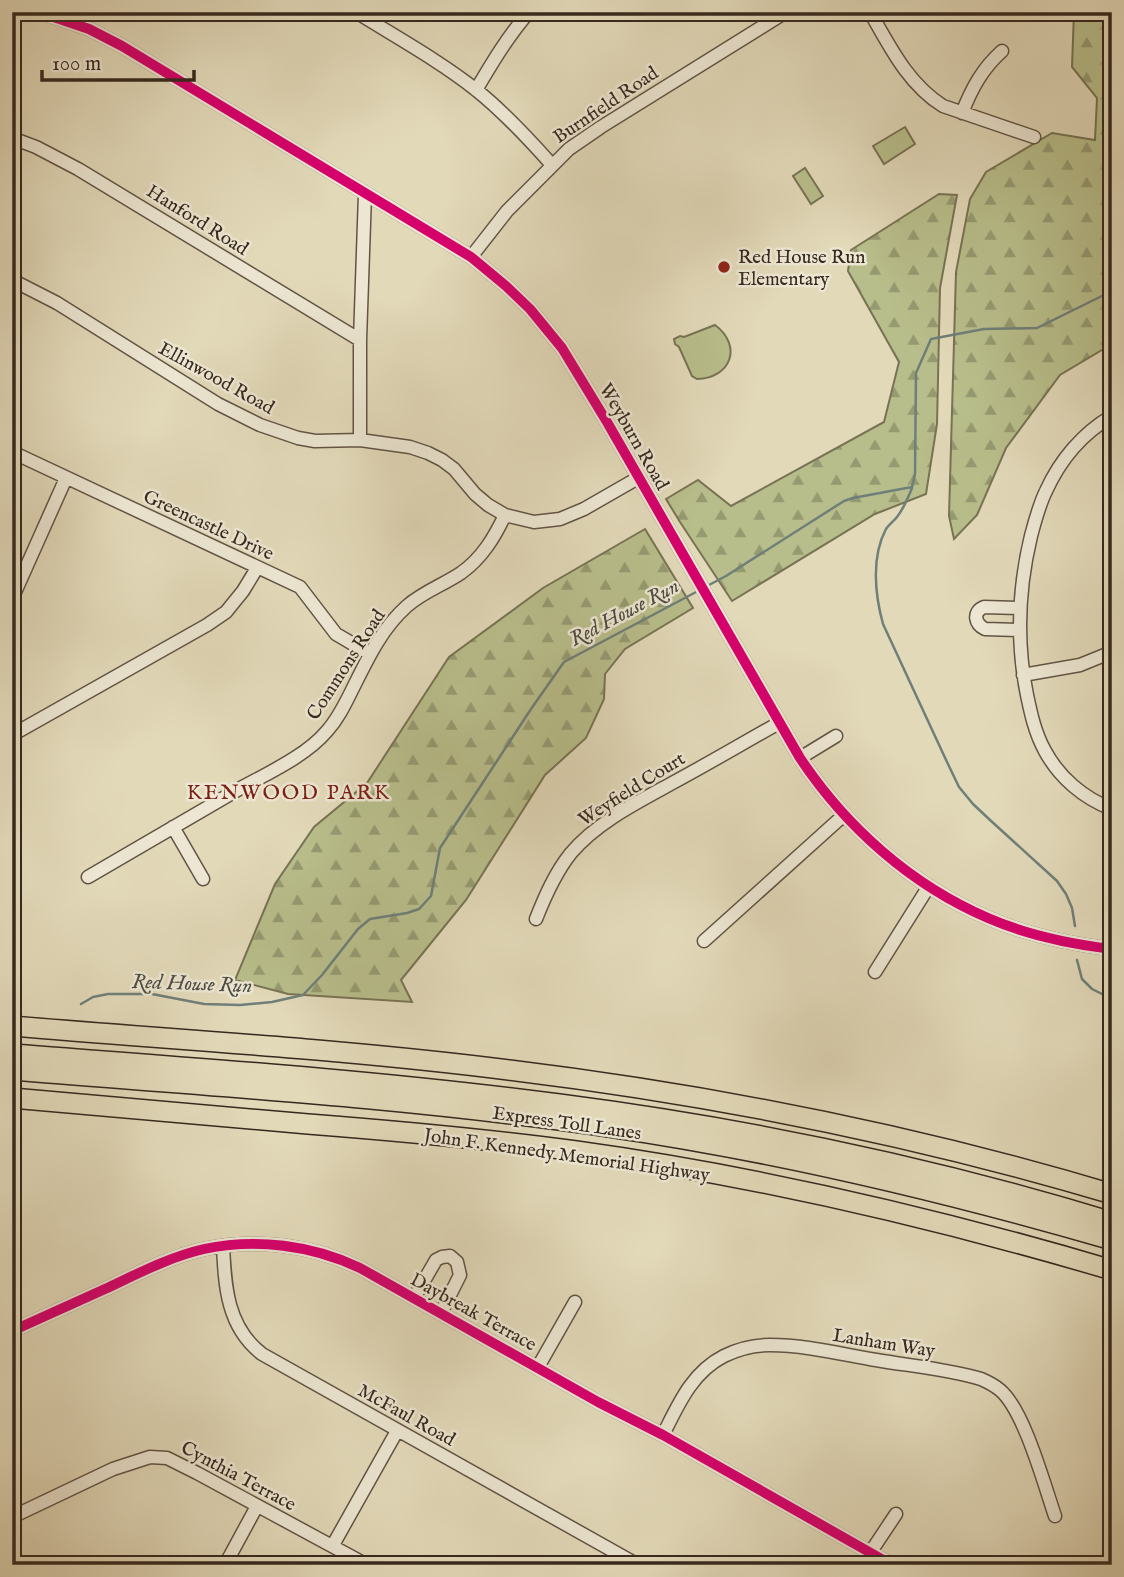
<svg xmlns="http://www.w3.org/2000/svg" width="1124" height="1577" viewBox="0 0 1124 1577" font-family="'IM FELL English',serif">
<defs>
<pattern id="forest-firs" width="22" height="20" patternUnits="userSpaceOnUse" patternTransform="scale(1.75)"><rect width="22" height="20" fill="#b8be8b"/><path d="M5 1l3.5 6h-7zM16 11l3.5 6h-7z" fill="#969a71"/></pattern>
</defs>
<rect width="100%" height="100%" fill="#e2d9b9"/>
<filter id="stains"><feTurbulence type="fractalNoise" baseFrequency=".00286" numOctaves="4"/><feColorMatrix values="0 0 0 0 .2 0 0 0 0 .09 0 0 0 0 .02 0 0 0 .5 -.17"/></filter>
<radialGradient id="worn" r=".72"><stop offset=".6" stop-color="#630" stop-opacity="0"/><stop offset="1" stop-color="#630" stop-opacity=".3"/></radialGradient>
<path fill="url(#forest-firs)" stroke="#787354" stroke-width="2" d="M 1074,12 L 1112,12 L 1112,344 L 1060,375 L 1006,448 L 977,515 L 954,539 L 949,516 L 956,272 L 970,199 L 986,172 L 1052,133 L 1095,140 L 1097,98 L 1072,67 Z
M 939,194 L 957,195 L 940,288 L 937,424 L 926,494 L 875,514 L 732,601 L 680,522 L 666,499 L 698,480 L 731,506 L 884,422 L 899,362 L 848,271 L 851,250 Z
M 645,529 L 693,608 L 625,649 L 605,674 L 604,699 L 586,738 L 545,775 L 466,900 L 401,980 L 412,1002 L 288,994 L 235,980 L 275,884 L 314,827 L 367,783 L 449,657 L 543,588 Z"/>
<path fill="#b8be8b" stroke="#787354" stroke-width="2" d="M 905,127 L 915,144 L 884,164 L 873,146 Z
M 805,168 L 823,196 L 811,204 L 793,176 Z
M 715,325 C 743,346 731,378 697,379 L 692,376 L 679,347 L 675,344 L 674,339 L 680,336 L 684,337 Z"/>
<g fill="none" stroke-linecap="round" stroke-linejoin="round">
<path stroke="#6f7f79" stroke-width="2.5" d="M 912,488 C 908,498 904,508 897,517 C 894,521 889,524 886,529 C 871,557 875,595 883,624 L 947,762 L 959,787 L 973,804 L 990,820 L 1057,881 L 1066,894 L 1072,908 L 1075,926
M 707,586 L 726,576 L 844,501 L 853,498 L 912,487 L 915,474 L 916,373 L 931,339 L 984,329 L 1037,328 L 1112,291
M 1077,960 L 1082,979 L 1092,989 L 1112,999
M 81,1004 L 93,997 L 108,994 L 152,994 L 204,1004 L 240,1005 L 272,1002 L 303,995 L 322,975 L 358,929 L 370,919 L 407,913 L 419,909 L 431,896 L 440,848 L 531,709 L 564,662 L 698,591"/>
<g stroke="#625445" stroke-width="15">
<path id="minor" d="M 39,12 L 89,29 L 122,46 L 471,257 L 506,286 L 530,309 L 562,348 L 607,422 L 800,758 C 846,827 911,885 988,918 C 1027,935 1070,944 1112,949
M 356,12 C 396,37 438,60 475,89 C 503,111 528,138 552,165
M 870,12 C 890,47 908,84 943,106 L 1034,137
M 476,90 C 492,63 508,36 529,12
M 962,113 C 972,88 982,69 1002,51
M 12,138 L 36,147 L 78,169 L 360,340
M 471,257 L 507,211 L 569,149 L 601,127 L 786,12
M 12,280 L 57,303 L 218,404 L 260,425 L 298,438 L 315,441 L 360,440 L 410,447 L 428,453 L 442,460 L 454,469 L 475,494 L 488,505 L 505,515 L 534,522 L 560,519 L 584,509 L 638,478
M 1112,416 C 1083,433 1060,460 1046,491 C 1039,505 1035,521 1031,536 C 1018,590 1016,641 1027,695 C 1031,714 1035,733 1045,751 C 1059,777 1083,798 1112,809
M 360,440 L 360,340 L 365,194
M 12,452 L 300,587 L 336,634 L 370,654
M 12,599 L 66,478
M 1019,630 L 985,629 C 975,624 972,612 984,607 L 1019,608
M 1023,675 L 1080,665 L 1112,652
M 12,735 L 207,625 L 226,612 L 243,591 L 257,568
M 800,758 L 836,736
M 173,827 L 203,879
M 88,877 C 138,848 189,818 239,789 C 268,773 306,756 327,731 C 338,719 345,704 352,690 C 367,660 381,629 407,606 C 423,592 443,585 461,573 C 482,558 494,538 505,515
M 536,919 C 545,896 555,873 571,853 C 598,821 640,801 676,781 C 711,762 745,742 779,723
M 704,941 L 844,815
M 875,972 L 929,886
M 223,1246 C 225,1287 227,1327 262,1354 L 638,1565
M 414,1298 L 436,1260 L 442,1257 L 450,1256 L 457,1262 L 460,1275 L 441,1313
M 12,1331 C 43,1317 74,1303 105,1289 C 137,1274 169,1257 204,1249 C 256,1238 312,1245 360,1268 L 598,1402 L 663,1435 L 892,1565
M 538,1367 L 575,1302
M 663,1435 C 678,1405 692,1372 724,1356 C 738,1349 754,1345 770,1345 C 805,1345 841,1354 876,1360 C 911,1366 948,1369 981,1379 C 988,1382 994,1385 1000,1390 C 1024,1410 1044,1484 1055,1516
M 12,1517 L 113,1469 L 150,1457 L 167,1458 L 197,1473 L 367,1565
M 333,1545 L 397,1431
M 12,1561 L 14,1565
M 225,1565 L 257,1506
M 862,1565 L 896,1514"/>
</g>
<g stroke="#37281e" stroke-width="22">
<path id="highway" d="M 12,1026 C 178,1040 344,1049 509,1070 C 713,1095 915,1135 1112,1194
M 12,1054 C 195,1068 378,1080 559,1104 C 745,1128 932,1167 1112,1222
M 12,1070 C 211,1086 411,1098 609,1127 C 779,1152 947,1192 1112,1240
M 12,1098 C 111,1107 210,1115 308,1124 C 398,1131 487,1139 576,1151 C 757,1176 936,1218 1112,1270"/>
</g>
<use href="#minor" stroke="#ece6d2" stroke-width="12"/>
<use href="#highway" stroke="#e2d9b9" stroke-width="19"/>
<g stroke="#ece6d2" stroke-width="15">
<path id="cycleway" d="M 39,12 L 89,29 L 122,46 L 471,257 L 506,286 L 530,309 L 562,348 L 607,422 L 800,758 C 846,827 911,885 988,918 C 1027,935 1070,944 1112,949
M 12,1331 C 43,1317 74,1303 105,1289 C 137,1274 169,1257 204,1249 C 256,1238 312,1245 360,1268 L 598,1402 L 663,1435 L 892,1565"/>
</g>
<use href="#cycleway" stroke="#d6006c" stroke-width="10"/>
</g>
<circle fill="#8f2418" stroke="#ece6d2" stroke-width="2.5" cx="724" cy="267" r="7"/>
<g text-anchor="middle" stroke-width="5" stroke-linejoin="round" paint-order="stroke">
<g font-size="19" fill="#37281e" stroke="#ece6d2">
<text transform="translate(605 104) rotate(-34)" y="7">Burnfield Road</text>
<text transform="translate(198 219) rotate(32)" y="7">Hanford Road</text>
<text transform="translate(217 377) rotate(29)" y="7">Ellinwood Road</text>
<text transform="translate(635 436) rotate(60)" y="7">Weyburn Road</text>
<text transform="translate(209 524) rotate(25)" y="7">Greencastle Drive</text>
<text transform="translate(345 664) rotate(-57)" y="7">Commons Road</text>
<text transform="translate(631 788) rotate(-32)" y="7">Weyfield Court</text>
<text transform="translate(567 1122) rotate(8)" y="7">Express Toll Lanes</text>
<text transform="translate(567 1154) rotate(8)" y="7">John F. Kennedy Memorial Highway</text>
<text transform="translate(474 1311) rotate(29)" y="7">Daybreak Terrace</text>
<text transform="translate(884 1342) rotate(9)" y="7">Lanham Way</text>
<text transform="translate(407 1414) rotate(29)" y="7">McFaul Road</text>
<text transform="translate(239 1475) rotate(28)" y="7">Cynthia Terrace</text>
</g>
<g font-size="19" fill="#37281e" stroke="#ece6d2" text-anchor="start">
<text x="738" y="263">Red House Run<tspan x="738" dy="22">Elementary</tspan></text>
</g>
<g font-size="21" font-style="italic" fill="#4e4c44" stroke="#ece6d2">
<text transform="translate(624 612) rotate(-28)" y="7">Red House Run</text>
<text transform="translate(192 983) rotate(2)" y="7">Red House Run</text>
</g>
<g font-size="21" letter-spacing="2" fill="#7a1f14" stroke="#ece6d2">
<text x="289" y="799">KENWOOD PARK</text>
</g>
</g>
<rect width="1124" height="1577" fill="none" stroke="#e2d9b9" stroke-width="42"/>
<rect x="14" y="14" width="1096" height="1549" fill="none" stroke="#37281e" stroke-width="3.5"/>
<rect x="21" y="21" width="1082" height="1535" fill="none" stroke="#37281e" stroke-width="2"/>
<path d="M42 70v10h152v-10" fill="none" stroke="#37281e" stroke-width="3.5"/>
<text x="52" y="70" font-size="21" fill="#37281e" stroke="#ece6d2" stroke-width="5" paint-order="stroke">100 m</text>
<rect width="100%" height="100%" filter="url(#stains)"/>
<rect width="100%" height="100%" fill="url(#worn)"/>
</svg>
